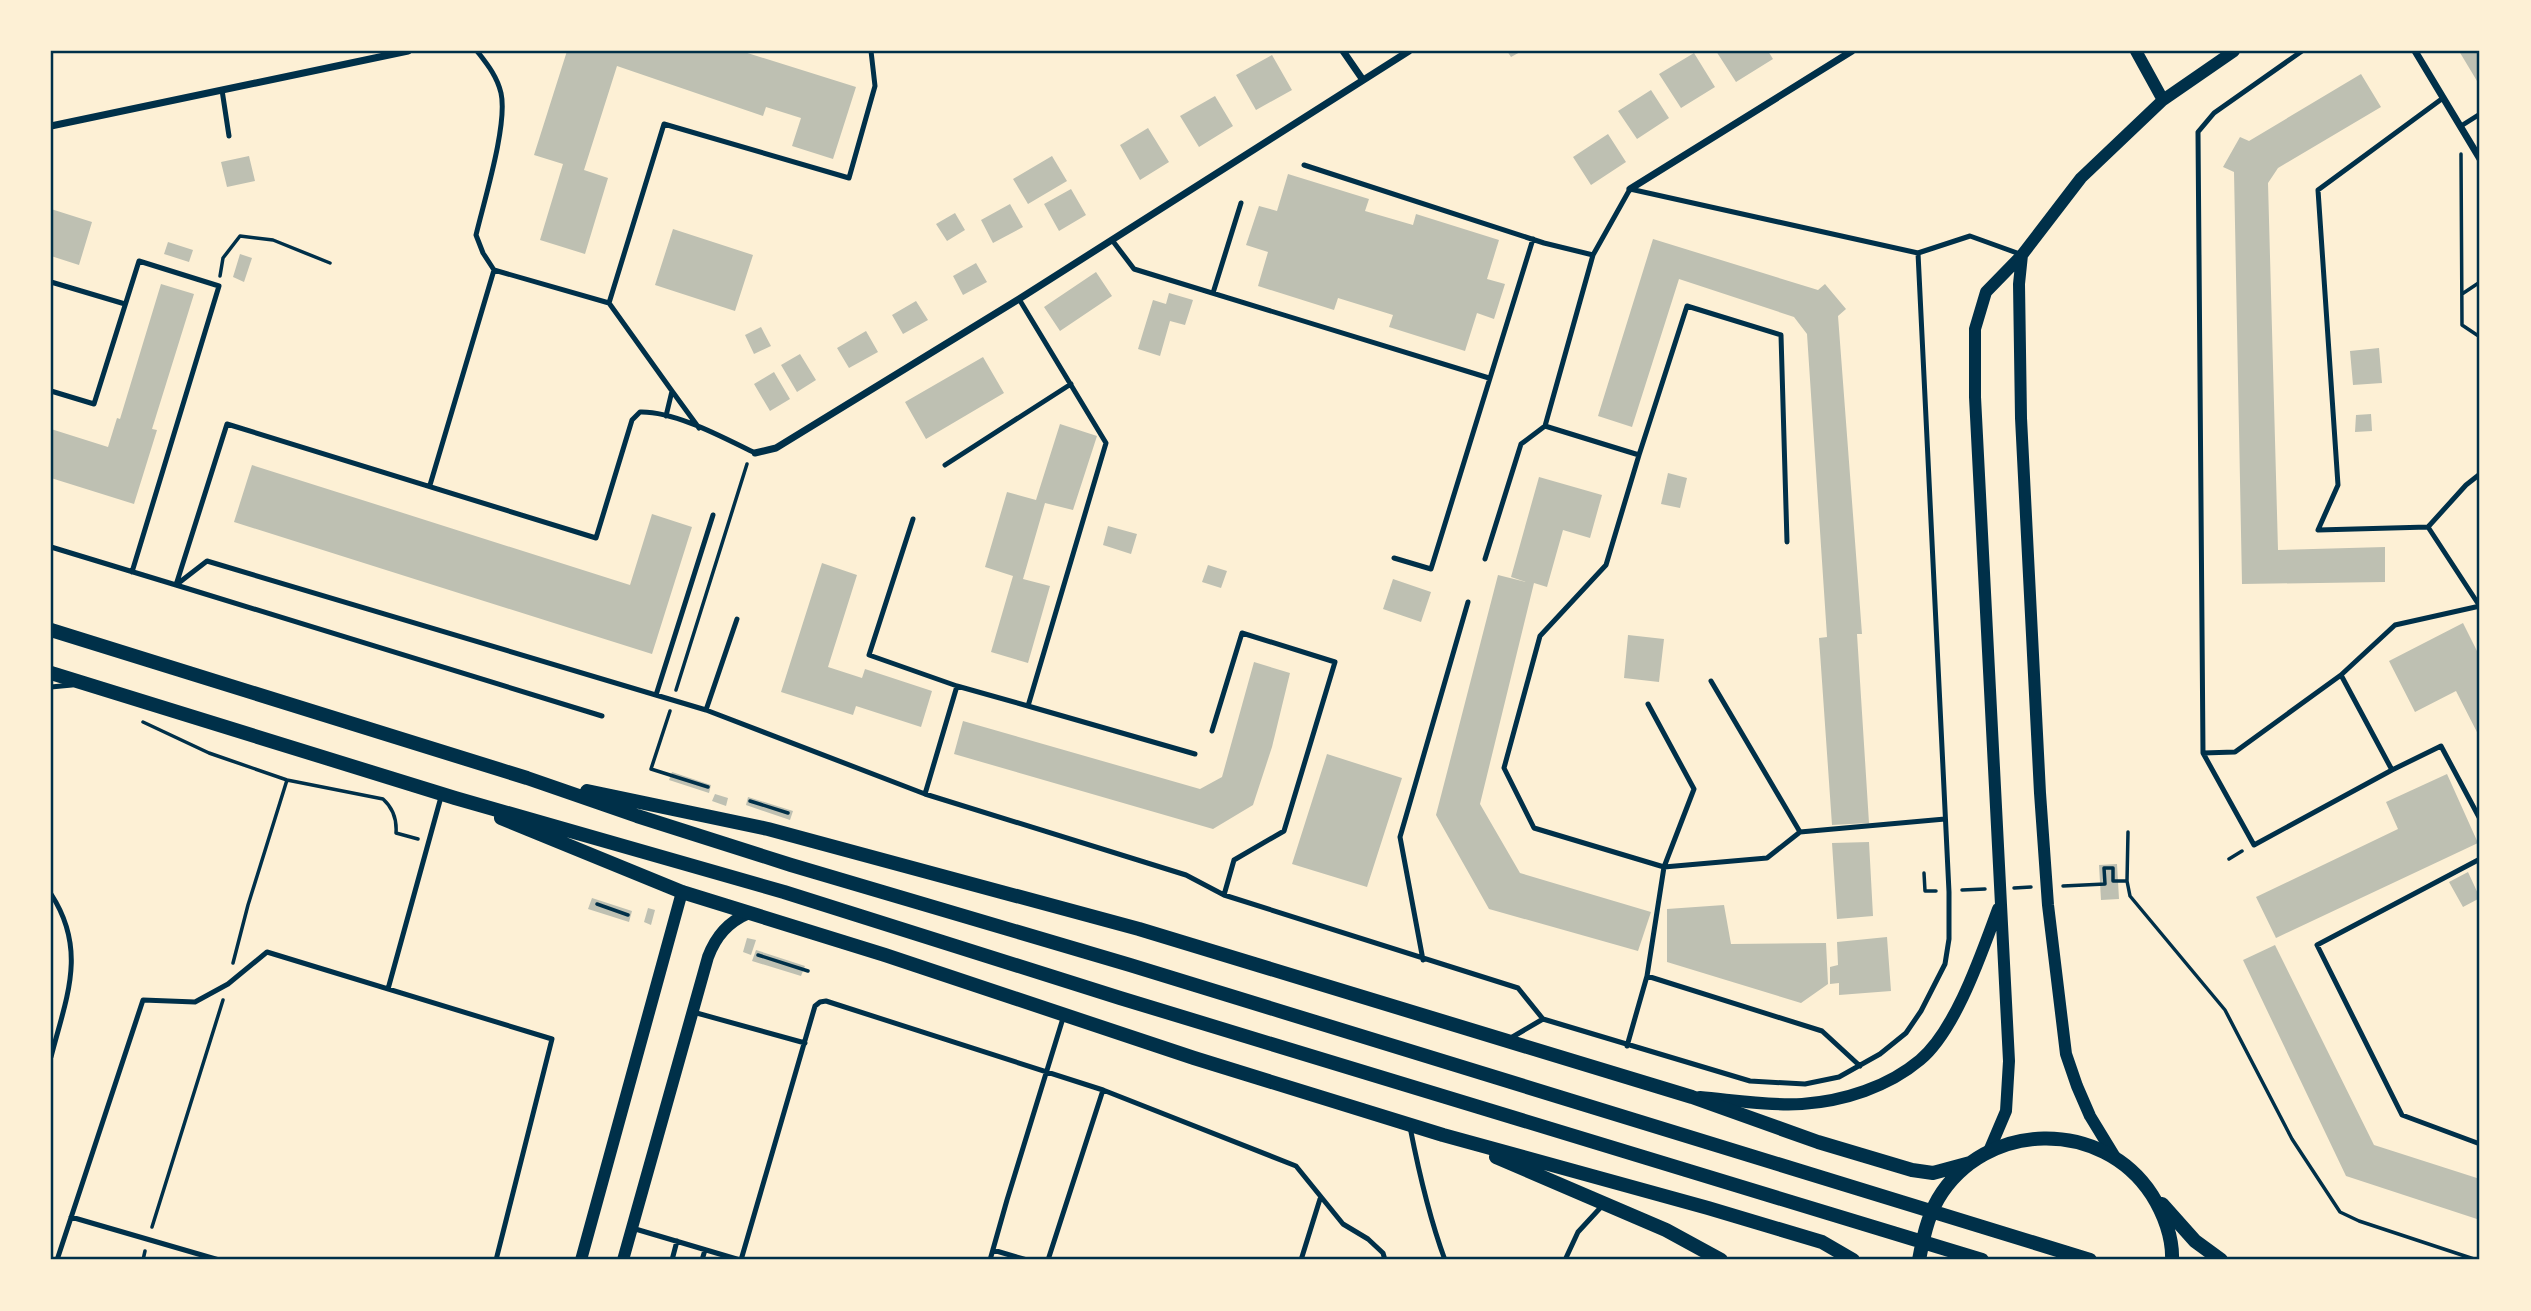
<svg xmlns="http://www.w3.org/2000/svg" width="2531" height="1311" viewBox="0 0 2531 1311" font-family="Inter,sans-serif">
<rect width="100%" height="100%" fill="#fdf0d5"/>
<path fill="#bec0b2" d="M 567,51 L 741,51 L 856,87 L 833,159 L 792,146 L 801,118 L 766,107 L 763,116 L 617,66 L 584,170 L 608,178 L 585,254 L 540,240 L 563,164 L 534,155 Z
M 1507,51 L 1522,51 L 1511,57 Z
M 1716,51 L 1768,51 L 1773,59 L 1736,82 Z
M 2459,51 L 2480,51 L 2480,86 Z
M 1694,53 L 1715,87 L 1681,108 L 1659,74 Z
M 1272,55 L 1292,90 L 1256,110 L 1236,75 Z
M 2361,74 L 2381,107 L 2278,168 L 2268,183 L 2278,550 L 2385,547 L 2385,582 L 2242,584 L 2234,172 L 2223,167 L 2240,137 L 2249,141 Z
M 1651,90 L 1669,118 L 1637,139 L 1618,111 Z
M 1215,96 L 1233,126 L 1199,147 L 1180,116 Z
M 1148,128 L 1169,162 L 1140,180 L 1120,145 Z
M 1608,134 L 1626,162 L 1591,185 L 1573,157 Z
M 249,156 L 255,181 L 227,187 L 221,162 Z
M 1052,156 L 1067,181 L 1028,204 L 1013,179 Z
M 1288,174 L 1369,199 L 1365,211 L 1413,225 L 1416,214 L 1499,240 L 1487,279 L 1505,284 L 1494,319 L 1477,313 L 1465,351 L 1389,327 L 1393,315 L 1338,298 L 1334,310 L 1258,286 L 1268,252 L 1246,245 L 1259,206 L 1277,211 Z
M 1071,189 L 1086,215 L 1059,231 L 1044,204 Z
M 1010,204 L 1023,227 L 993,243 L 981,220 Z
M 51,209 L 92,222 L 79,265 L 51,256 Z
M 955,213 L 965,230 L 947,241 L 936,224 Z
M 673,229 L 753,255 L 735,311 L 655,285 Z
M 1653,239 L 1818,290 L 1825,284 L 1846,309 L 1838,316 L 1862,634 L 1857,634 L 1869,823 L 1832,825 L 1819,638 L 1827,637 L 1807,334 L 1794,317 L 1679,279 L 1632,427 L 1598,416 Z
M 168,242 L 193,250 L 189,262 L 164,254 Z
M 240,254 L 252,258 L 244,282 L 233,277 Z
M 976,263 L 987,282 L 963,295 L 953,276 Z
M 1096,272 L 1112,296 L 1060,331 L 1044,307 Z
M 161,284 L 194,294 L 152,429 L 157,430 L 134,504 L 51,478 L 51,429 L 108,447 L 117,418 L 120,419 Z
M 1169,293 L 1193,300 L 1185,325 L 1170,321 L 1160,356 L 1138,349 L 1153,300 L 1166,304 Z
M 916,301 L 928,320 L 903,334 L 892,315 Z
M 761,327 L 771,346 L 754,354 L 745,335 Z
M 866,331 L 878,352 L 849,368 L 837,348 Z
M 2379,348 L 2382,383 L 2353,385 L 2350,351 Z
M 800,354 L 816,380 L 797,392 L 781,365 Z
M 983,357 L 1004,393 L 926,439 L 905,402 Z
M 774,372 L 790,399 L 770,411 L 754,384 Z
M 2371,414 L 2372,431 L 2355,432 L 2356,415 Z
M 1060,424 L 1097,436 L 1073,510 L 1045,503 L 1023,579 L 1050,586 L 1028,663 L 991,652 L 1013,576 L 985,567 L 1007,492 L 1036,500 Z
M 252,465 L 630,585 L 652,514 L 692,527 L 652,654 L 234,522 Z
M 1668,473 L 1687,478 L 1680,508 L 1661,504 Z
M 1539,477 L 1602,495 L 1590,538 L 1563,530 L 1547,587 L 1534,583 L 1480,804 L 1520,873 L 1651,912 L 1638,951 L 1489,909 L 1436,815 L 1498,575 L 1526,582 L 1511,577 Z
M 1108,526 L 1137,534 L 1131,554 L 1103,545 Z
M 822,563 L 857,575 L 828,667 L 862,678 L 865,669 L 932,691 L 921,727 L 856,706 L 853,715 L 781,692 Z
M 1208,565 L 1227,571 L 1221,588 L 1202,582 Z
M 1393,579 L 1431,592 L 1421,622 L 1383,609 Z
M 2463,623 L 2480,657 L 2480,738 L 2456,691 L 2415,712 L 2389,661 Z
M 1628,635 L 1664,639 L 1659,682 L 1624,678 Z
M 1254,662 L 1290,673 L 1272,747 L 1253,805 L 1213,829 L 954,754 L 963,721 L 1200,789 L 1222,777 Z
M 1327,754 L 1402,778 L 1367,887 L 1292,864 Z
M 672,772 L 711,785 L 709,793 L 669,780 Z
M 2447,774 L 2478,843 L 2276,938 L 2256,897 L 2398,829 L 2386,802 Z
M 715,794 L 728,798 L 726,806 L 712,801 Z
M 748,797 L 793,811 L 790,820 L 746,805 Z
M 1869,842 L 1873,916 L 1837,919 L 1832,843 Z
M 2117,864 L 2119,899 L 2101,900 L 2099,865 Z
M 2468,872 L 2480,898 L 2463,907 L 2449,882 Z
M 592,898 L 632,911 L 629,922 L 588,909 Z
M 1724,905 L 1731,944 L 1826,943 L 1828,984 L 1801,1003 L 1667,962 L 1667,909 Z
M 648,908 L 655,910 L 651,925 L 644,922 Z
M 1887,937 L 1891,991 L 1839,995 L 1839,983 L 1830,984 L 1830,967 L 1838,965 L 1837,942 Z
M 747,938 L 756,940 L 751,955 L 743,952 Z
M 2275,945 L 2374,1145 L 2480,1179 L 2480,1220 L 2346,1176 L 2243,960 Z
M 756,950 L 805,966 L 801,976 L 752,961 Z"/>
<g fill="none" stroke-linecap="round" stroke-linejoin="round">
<path stroke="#003049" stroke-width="3.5" d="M 2461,154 L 2462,325 L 2480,337
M 220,276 L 223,258 L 240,236 L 273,240 L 330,263
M 2462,294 L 2480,282
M 676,690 L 747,464
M 670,711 L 651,769 L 708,787
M 143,722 L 209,753 L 287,780 L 383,799 C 393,808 397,819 396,833 L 418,839
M 750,801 L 788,813
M 2229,859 L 2242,851
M 1924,873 L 1925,891 L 1936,891
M 2127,881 L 2128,832
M 2063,886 L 2105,884 L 2104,868 L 2113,868 L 2113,881 L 2127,881 L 2130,896 L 2225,1010 L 2292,1139 L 2340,1212 L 2359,1221 L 2477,1260
M 2014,888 L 2031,887
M 1962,890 L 1985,889
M 597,904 L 628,915
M 758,955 L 808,971
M 233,963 L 248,905 L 287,780
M 152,1227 L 223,1000
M 143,1260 L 145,1251"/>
<path stroke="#003049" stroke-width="5" d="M 477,51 C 487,64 497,76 501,93 C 508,124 484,201 476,235 L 483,253 L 494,270 L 609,303 L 672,391 L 666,416
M 2302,51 L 2214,113 L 2198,132 L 2203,753 L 2254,845 L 2392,770
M 222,90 L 229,136
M 2443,98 L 2318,190 L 2338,485 L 2318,530 L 2428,527 L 2479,605
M 2461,126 L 2480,114
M 1304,165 L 1544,243 L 1593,255
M 1112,240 L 1134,269 L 1489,378
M 51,282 L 125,304
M 1213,293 L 1241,203
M 1019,299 L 1106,443 L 1028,706 L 1195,754
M 609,303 L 664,124 L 849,178 L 875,86 L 871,51
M 51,391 L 94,404 L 139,261 L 219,286 L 132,572
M 672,391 L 699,428
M 1639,455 L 1606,565 L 1540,636 L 1504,768 L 1534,828 L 1664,867 L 1767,858 L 1800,832 L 1945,819
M 945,465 L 1071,384
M 430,485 L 494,270
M 913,519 L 869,655 L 957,686 L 1028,706
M 2428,527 L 2466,485 L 2480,474
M 1787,542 L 1781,335 L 1687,306 L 1639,455 L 1545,426 L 1593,255 L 1630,189 L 1918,253 L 1970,236 L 2020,254
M 51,547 L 176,585 L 207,561 L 706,710 L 925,794 L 1186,875 L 1224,895 L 1518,988 L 1543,1019 L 1750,1081 L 1805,1084 L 1839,1077 L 1880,1054 L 1906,1033 L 1921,1011 L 1945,964 L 1949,939 L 1949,892 L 1918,253
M 1394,558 L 1431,569 L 1533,239
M 1485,559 L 1521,444 L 1545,426
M 2341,675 L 2395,625 L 2480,606
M 1711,681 L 1800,832
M 51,687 L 72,685
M 656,695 L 713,515
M 706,710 L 737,619
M 602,716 L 176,585 L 227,424 L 596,538 L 632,420 L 640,412 C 675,411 724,438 755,453
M 1212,731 L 1242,633 L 1335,662 L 1284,831 L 1234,860 L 1224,895
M 2203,753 L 2235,752 L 2341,675 L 2392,770 L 2441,746 L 2480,819
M 925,794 L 957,686
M 2480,859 L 2317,945 L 2402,1115 L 2480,1144
M 51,894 C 88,951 66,998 51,1057
M 1423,960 L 1400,837 L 1468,602
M 1647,976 L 1822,1031 L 1860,1066
M 388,989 L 441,797
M 693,1012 L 805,1043
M 1509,1039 L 1543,1019
M 1627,1046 L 1647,976 L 1664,867 L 1694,789 L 1648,704
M 1410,1127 C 1419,1173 1429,1217 1445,1260
M 71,1217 L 219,1260
M 632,1228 L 740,1260
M 993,1250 L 1027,1260
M 57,1260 L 143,1000 L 195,1002 L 228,984 L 267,952 L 552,1039 L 496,1260
M 672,1260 L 677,1241
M 702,1260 L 705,1250
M 741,1260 L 815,1006 L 820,1002 L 826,1001 L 1103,1090 L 1296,1166 L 1343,1224 L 1368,1239 L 1383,1253 L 1385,1260
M 990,1260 L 1007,1200 L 1064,1015
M 1048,1260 L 1103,1090
M 1301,1260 L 1320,1199
M 1565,1260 L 1578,1232 L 1602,1206"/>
<path stroke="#003049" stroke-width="7" d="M 1343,51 L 1363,80
M 2415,51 L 2480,159
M 51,126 L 408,51
M 1630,189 L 1852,51
M 755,453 L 776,448 L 1019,299 L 1409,51"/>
<path stroke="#003049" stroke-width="12" d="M 2136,51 L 2163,100
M 2022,255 L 2019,284 L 2021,418 L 2040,793 L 2048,905 L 2066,1054 L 2077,1086 L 2090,1116 L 2115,1157
M 1700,1097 C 1733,1100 1769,1106 1802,1104 C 1844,1101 1888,1087 1920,1060 C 1956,1030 1982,952 1998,909
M 1989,1151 L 2006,1111 L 2009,1061 L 1975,397 L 1975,329 L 1986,292 L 2022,255 L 2081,178 L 2163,100 L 2234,51
M 581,1260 L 682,892
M 623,1260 L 708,957 C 716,936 728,922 749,913"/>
<path stroke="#003049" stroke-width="14" d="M 51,630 L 527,778 L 637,816 L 791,865 L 1130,965 L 2090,1260
M 51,673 L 455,798 L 784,892 L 1120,998 L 1982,1260
M 587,791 L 768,829 L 1139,929 L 1692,1097 L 1818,1142 L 1912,1170 L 1933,1173 L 1970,1163
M 501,818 L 682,892 L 885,955 L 1194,1058 L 1443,1135 L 1708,1208 L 1822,1242 L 1853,1260
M 1496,1157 L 1666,1230 L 1721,1260
M 2162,1204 L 2195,1241 L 2221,1260
M 1919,1260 C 1923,1239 1927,1218 1938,1199 C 1985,1120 2102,1118 2152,1195 C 2164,1214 2173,1238 2172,1260"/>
</g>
<rect width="2531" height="1311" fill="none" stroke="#fdf0d5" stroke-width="105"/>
<rect x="52" y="52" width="2426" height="1206" fill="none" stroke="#003049" stroke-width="2.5"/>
</svg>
